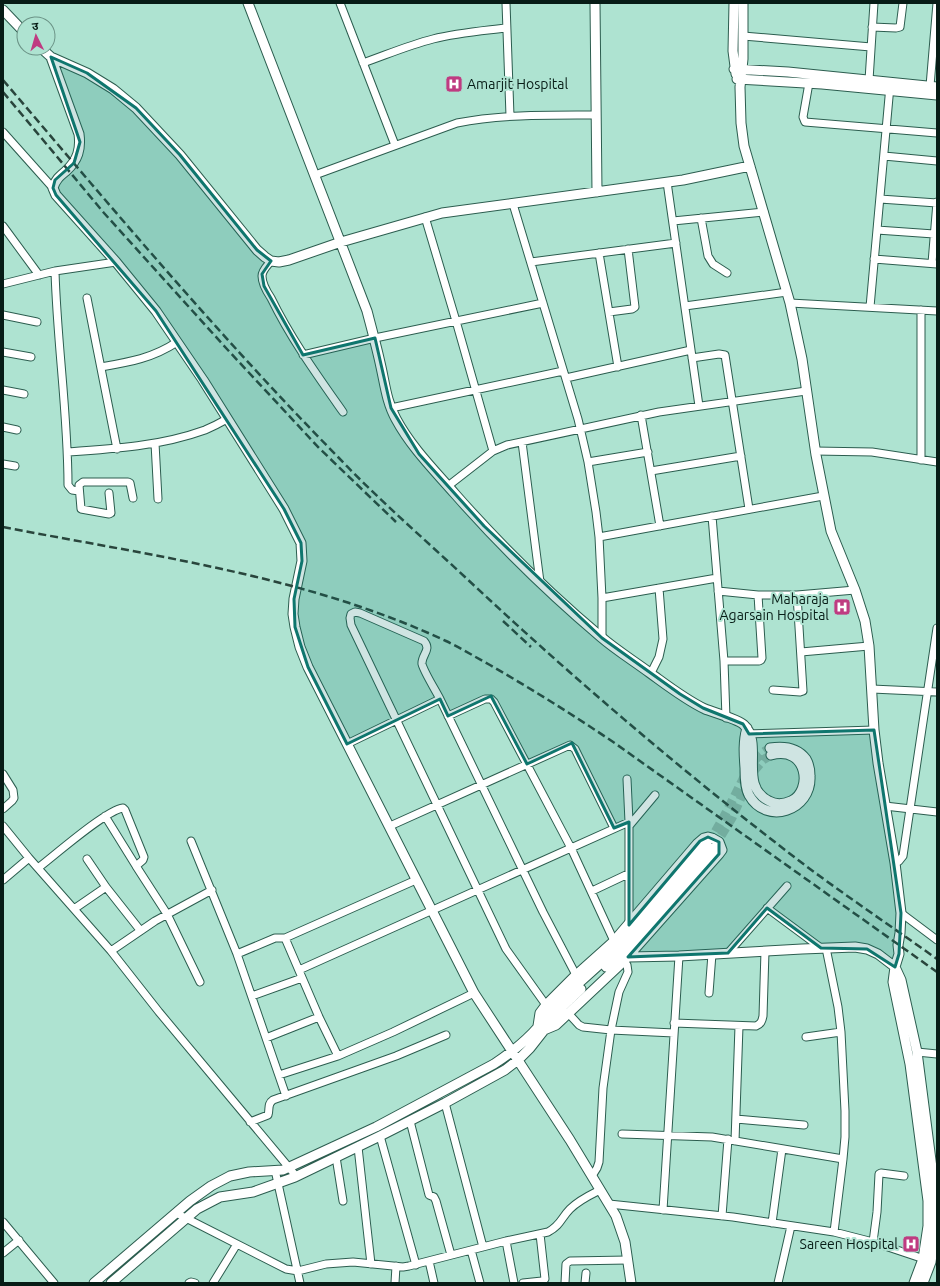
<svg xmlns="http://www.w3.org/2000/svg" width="940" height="1286" viewBox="0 0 940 1286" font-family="Ubuntu,'Noto Sans Devanagari',sans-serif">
<rect width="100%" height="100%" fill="#aee3d1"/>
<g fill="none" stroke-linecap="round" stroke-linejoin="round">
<path stroke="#8dbbac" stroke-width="9" stroke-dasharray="9 4.5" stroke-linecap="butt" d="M 754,771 L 763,760 L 771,755
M 708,843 C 718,828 726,813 734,797 C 744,778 750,759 770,748
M 714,847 L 732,818 L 748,782"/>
<g stroke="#2c5d4f" stroke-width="9">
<path id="street" d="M 340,3 L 395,145
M 506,3 L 510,116
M 872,27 L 896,28 L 900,27 L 903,3
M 743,36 L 871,47
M 363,63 C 386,55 409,45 433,39 C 457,33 482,31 506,28
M 869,80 L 874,3
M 809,83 L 803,117 L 805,122 L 937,133
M 930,86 L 937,3
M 3,132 L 53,188
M 884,156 L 937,161
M 315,175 L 457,123 C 503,114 550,115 596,115
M 667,182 L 699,406
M 880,199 L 937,203
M 513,204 L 578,419 L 588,462 L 596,512 L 599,537 L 602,598 L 602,638
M 425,217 L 456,321 L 493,451
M 701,218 L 708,256 L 713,264 L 727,273
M 673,221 L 764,212
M 3,226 L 39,275
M 877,230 L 934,234
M 599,253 L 618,367
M 874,259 L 937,264
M 271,261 C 268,265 262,270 262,276 C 262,283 267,292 271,298 C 291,339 317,375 343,412
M 531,262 L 676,243
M 932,263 L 937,202
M 55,271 C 57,343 68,414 68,485 L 72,490 L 79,491
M 3,284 L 55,271 L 116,262
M 87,298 L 117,449
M 790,303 L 937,311
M 685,306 L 787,292
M 870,307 L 890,86
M 921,310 L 921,460
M 609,312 L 632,309 L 635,307 L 628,249
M 3,315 L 37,322
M 3,352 L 31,357
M 303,355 L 375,338 L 543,303
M 692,358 L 719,354 L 725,355 L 749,509
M 101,367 C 130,362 153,358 177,342
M 566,378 L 691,350
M 3,390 L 24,394
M 391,408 L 563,371
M 641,415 L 660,526
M 3,427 L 17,430
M 522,442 L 540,582
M 155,443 L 158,499
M 815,451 L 872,452 L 937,462
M 68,452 C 114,449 161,446 205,430 C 212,427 220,423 227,419
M 588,462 L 648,452
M 3,464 L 15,466
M 651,471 L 741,456
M 448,486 L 493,451 L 507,445 L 659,412 L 806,391
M 109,493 L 111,513 L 109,514 L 81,509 L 79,485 L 83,482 L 128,482 L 130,483 L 133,498
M 712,516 L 724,661 L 726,718
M 599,537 L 823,496
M 718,591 L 758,595 L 797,595 L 855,590
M 602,598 L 717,578
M 801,652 L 869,646
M 724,661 L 759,661 L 761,660 L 762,658 L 758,595
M 651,673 L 659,657 L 663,639 L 659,588
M 872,689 L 937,692
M 773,690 L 800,692 L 803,691 L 797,595
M 448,716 L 485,699 L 491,699 L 494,702 L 571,848 L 614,941
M 745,734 L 874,730
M 347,744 L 440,699
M 3,774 L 13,790 L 14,798 L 12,801 L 3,809
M 627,779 L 629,822 L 629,925
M 885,806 L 937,812
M 105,816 L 136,866
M 3,826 L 29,858 L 111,951 L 159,1012 L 296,1176
M 390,826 L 570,745 L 575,749 L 614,828
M 629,826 L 655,795
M 191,841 L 237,954 L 286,1096
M 87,859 L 106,887 L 140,930
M 895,863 L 899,861 L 903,856 L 937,628
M 38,868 C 54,856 106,810 123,808 L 125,810 L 144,857 L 143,860 L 136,866 L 167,914 L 200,982
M 3,880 L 29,858
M 416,880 L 285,938 L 319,1017 L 338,1056 L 393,1032 L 474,993
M 592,891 L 628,874
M 767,908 L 821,948
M 74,909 L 106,887
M 901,913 L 937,940
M 826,948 L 838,1007 L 841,1032 L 845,1111 L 845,1137 L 843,1159 L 834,1232
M 111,951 L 155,921 L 212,890
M 728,953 L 787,886
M 237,954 L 275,938 L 285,938
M 299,970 L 629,822
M 709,993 L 712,954
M 252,996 L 302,978
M 546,1005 L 506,949 L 351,625 L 350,618 L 351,614 L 355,612 L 360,613 L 424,641 C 432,650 421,655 422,664 C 424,672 436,691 440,699 L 543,912 L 576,975
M 568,1013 L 579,1025 L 583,1027 L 611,1030 L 674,1033
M 674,1023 L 756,1026 C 761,1024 762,1021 763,1016 L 765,951
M 806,1037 L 841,1032
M 266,1038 L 319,1017
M 917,1052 L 937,1054
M 279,1075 L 338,1056
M 445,1103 L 483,1247
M 736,1119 L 804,1125
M 410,1121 L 429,1195 L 434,1197 L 436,1201 L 451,1255
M 250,1122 L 268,1115 C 270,1109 267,1104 273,1100 L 396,1056 L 446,1035
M 622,1134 L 712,1137 L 843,1159
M 380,1136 L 416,1265
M 735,1141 L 739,1026
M 358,1147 L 371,1264
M 336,1157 L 343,1201
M 275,1170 L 300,1283
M 592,1176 L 597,1168 L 599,1162 L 603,1088 L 611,1030 L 619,992 L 628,972 L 627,965 L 624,961
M 609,1204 L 733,1217 L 834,1232 L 873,1242 L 927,1260
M 663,1210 L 679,956
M 176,1213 L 286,1269 L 298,1271 L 326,1264 L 353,1262 L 403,1267 L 409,1266 L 506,1241 L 548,1232 C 561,1225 561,1218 570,1209 C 579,1200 590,1195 600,1190
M 722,1216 L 728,1139
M 3,1222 L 54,1283
M 772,1223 L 782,1149
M 506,1241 L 514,1283
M 873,1242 L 877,1212 L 879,1174 L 881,1173 L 904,1176
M 471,1250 L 480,1283
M 3,1253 L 19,1240
M 429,1261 L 434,1283
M 189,1283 L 191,1282 L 195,1283
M 213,1283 L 237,1244
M 395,1283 L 396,1266
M 523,1283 L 542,1281 L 545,1279 L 540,1234
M 565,1283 L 566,1264 L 570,1261 L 628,1260
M 585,1283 L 586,1273
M 778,1283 L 791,1226"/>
</g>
<g stroke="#2c5d4f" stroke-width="11">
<path id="secondary" d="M 248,3 L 367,311 C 372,330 377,348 381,367 C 385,385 387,403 396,419 C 411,447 434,470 455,494 C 500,545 549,593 601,637 C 616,650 634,661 650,673 C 668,686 686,700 705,709 C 713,712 740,720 744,725 C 764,744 738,786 769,801 C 776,805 784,804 791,801 C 813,791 808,745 771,755
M 595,3 L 597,192
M 734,3 L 733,51 L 736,74
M 743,3 L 743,59 L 740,87 L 741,123 L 744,146 L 790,303 L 802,359 L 816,455 L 831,531 L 855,590 L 865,621 L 869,646 L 874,730 L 878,763 L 895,863 L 901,913 L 900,933 L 898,945 L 899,954 L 895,967 L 893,982 L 910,1064 L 928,1201 L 928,1226 L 923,1259 L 914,1283
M 3,10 L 24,32
M 41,48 L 51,57 L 87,73 L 113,89 L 136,108 L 180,155 L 257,250 L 265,257 L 271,261 L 279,262 L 289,260 L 341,242 L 442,213 L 683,180 L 750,166
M 51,57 L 79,134 C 81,149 78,160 66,171 C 60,176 55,180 53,188 L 56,195 L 116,262 L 156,311 L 203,380 L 284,509 L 301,543 L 302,561 L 294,599 L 293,614 L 295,627 L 300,647 L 308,667 L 474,993 L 570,1140 L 616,1216 L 625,1242 L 631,1283
M 734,69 L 788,72 L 937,87
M 737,79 L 822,84 L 937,95
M 747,728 C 743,741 744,755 745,768 C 745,777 745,788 749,795 C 766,826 812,811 810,776 C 810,770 809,764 806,759 C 797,747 783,746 770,748
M 708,837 L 712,838 L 719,842 L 722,850 L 719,854 L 624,961 L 556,1025 L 544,1030 L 538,1026 L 540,1013 L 546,1005 L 576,975 L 614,941 L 697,844 L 704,838 Z
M 628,957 L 679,956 L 802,949 L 855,947 L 867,949 L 878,954 L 895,967 L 901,980 L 917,1052 L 936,1199 L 936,1227 L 931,1262 L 923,1283
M 606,967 L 629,943 L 713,848
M 94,1283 L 190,1201 L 211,1186 L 230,1176 L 249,1172 L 283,1170 L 376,1127 L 494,1064 C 511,1053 526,1041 539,1026 C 544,1019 548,1012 554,1006 C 571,988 591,974 608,956 L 707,844
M 111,1283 L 197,1209 L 220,1197 L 253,1192 L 295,1177 L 380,1136 L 445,1103 L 505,1070 L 518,1060 L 530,1048 L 563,1006 L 581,989"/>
</g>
<use href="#street" stroke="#fff" stroke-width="7"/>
<use href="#secondary" stroke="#fff" stroke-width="9"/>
<path stroke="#29453c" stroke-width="2.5" stroke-dasharray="8 4" stroke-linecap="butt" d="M 3,80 C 112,208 220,337 338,457 C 378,499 422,537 465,577 C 575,680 690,778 810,869 C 852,900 895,929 937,959
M 3,92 L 104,213 L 226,348 L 319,448 L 396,522
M 3,527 C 153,556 307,576 446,641 C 461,648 475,657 490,665 C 533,690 575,716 616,744 L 937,972
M 503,621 L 531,647"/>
</g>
<path fill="#0f766e" fill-opacity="0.2" stroke="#0f766e" stroke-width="3" stroke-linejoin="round" d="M 51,57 L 87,73 L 136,108 L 180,155 L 257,250 L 271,261 L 262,274 L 264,286 L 303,355 L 375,338 L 391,408 L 419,454 L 484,526 L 602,638 L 680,694 L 703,708 L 743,724 L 749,734 L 874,730 L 901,913 L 899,954 L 895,967 L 867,949 L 821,948 L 767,908 L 728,953 L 628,957 L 719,854 L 719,842 L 708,837 L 700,841 L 629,925 L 629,822 L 614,828 L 572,743 L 527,764 L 491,696 L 448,716 L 440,699 L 347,744 L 308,667 L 295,627 L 294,599 L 302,561 L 301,543 L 284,509 L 156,311 L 56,195 L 53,188 L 55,180 L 74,163 L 80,142 Z"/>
<defs>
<g id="hospital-square" transform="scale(0.9)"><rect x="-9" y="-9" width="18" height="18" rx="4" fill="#bf3b81" stroke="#aee3d1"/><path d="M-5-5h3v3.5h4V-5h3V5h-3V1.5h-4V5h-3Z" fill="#fff"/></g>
</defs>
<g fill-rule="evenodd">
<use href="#hospital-square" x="454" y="84"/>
<use href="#hospital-square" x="842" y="607"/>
<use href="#hospital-square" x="911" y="1244"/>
</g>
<g text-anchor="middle" stroke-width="4" stroke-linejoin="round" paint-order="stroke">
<g font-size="14" fill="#071c16" stroke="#aee3d1" text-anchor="end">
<text x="467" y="89" text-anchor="start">Amarjit Hospital</text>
<text x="829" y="604">Maharaja<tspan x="829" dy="16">Agarsain Hospital</tspan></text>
<text x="898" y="1249">Sareen Hospital</text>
</g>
</g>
<rect width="940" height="1286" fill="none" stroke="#071c16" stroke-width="8"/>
<g transform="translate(36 36) rotate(355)"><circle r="19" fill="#aee3d1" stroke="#6b9386"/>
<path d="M0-3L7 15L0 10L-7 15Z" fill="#bf3b81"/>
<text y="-6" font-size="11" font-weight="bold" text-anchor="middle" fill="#071c16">उ</text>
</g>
</svg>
